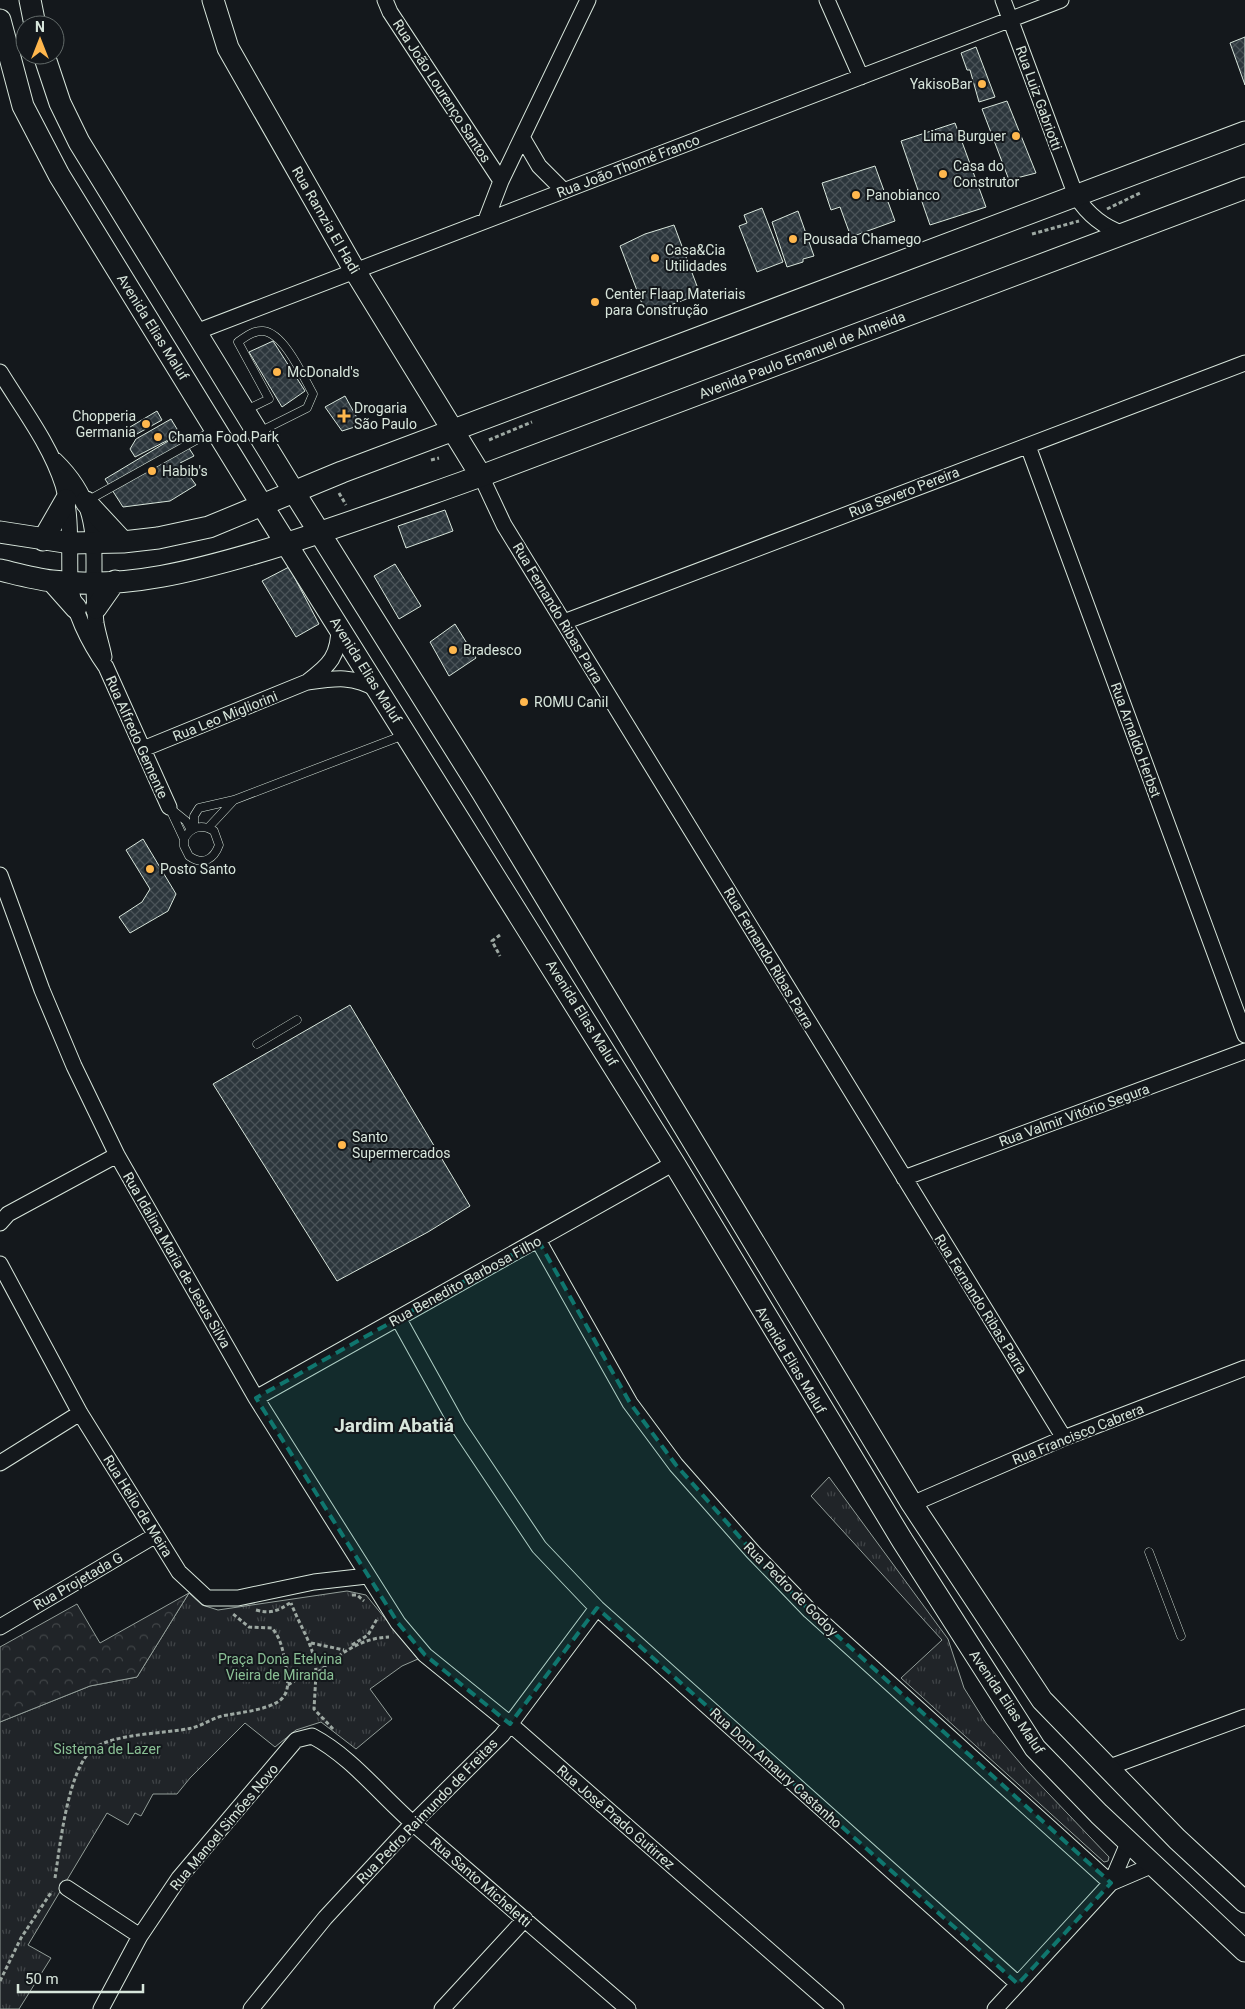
<svg xmlns="http://www.w3.org/2000/svg" width="1245" height="2009" viewBox="0 0 1245 2009" font-family="Roboto,sans-serif">
<defs>
<pattern id="grass-tufts" width="24" height="20" patternUnits="userSpaceOnUse" patternTransform="scale(1.25)"><rect width="24" height="20" fill="#202428"/><path d="M3 7l-1-3M5 7V3M7 7l1-3M15 17l-1-3M17 17v-4M19 17l1-3" fill="none" stroke="#404447"/></pattern>
<pattern id="forest-crowns" width="20" height="18" patternUnits="userSpaceOnUse" patternTransform="scale(1.25)"><rect width="20" height="18" fill="#202428"/><path d="M2 6a3 3 0 1 1 6 0M12 15a3 3 0 1 1 6 0" fill="none" stroke="#404447"/></pattern>
<pattern id="building-cross-hatch" width="8" height="8" patternUnits="userSpaceOnUse" patternTransform="scale(1.25)"><rect width="8" height="8" fill="#2c363c"/><path d="M0 0l8 8M0 8l8-8" fill="none" stroke="#4a5358"/></pattern>
</defs>
<rect width="100%" height="100%" fill="#14181c"/>
<path fill="url(#grass-tufts)" stroke="#939e99" d="M 829,1477 L 948,1639 L 964,1688 L 986,1723 L 1027,1771 L 1109,1857 L 1108,1861 L 1104,1862 L 901,1678 L 942,1640 L 811,1496 Z
M 347,1591 L 366,1595 L 418,1659 L 402,1666 L 370,1689 L 392,1719 L 356,1749 L 321,1722 L 296,1730 L 275,1747 L 245,1723 L 190,1778 L 177,1794 L 153,1794 L 141,1816 L 135,1813 L 128,1825 L 107,1813 L 28,1945 L 51,1958 L 19,2009 L 0,2009 L 0,1722 L 90,1686 L 137,1677 L 189,1593 L 202,1605 L 218,1610 Z"/>
<path fill="url(#forest-crowns)" stroke="#939e99" d="M 189,1593 L 137,1677 L 90,1686 L 0,1722 L 0,1647 L 77,1604 L 100,1643 Z"/>
<path fill="url(#building-cross-hatch)" stroke="#d8e6dc" d="M 1245,37 L 1245,85 L 1230,43 Z
M 976,47 L 995,97 L 979,102 L 970,70 L 967,70 L 961,53 Z
M 1007,101 L 1036,173 L 1009,180 L 982,109 Z
M 955,123 L 986,207 L 930,225 L 901,141 Z
M 875,166 L 895,221 L 851,237 L 840,207 L 831,210 L 822,183 Z
M 762,208 L 783,262 L 757,272 L 739,226 L 747,223 L 744,215 Z
M 798,211 L 814,256 L 803,259 L 803,262 L 787,267 L 772,222 Z
M 674,225 L 700,294 L 646,314 L 620,246 L 645,234 Z
M 273,341 L 305,391 L 282,407 L 249,352 Z
M 345,396 L 361,425 L 342,431 L 325,407 Z
M 157,411 L 162,420 L 135,435 L 130,427 Z
M 171,419 L 180,434 L 135,457 L 130,449 L 136,439 Z
M 180,434 L 194,456 L 180,463 L 196,485 L 170,501 L 123,507 L 105,479 Z
M 445,510 L 453,531 L 406,548 L 398,526 Z
M 395,564 L 421,606 L 399,619 L 374,576 Z
M 289,567 L 319,624 L 296,637 L 262,581 Z
M 455,624 L 476,658 L 449,676 L 430,642 Z
M 143,839 L 176,894 L 168,911 L 130,933 L 119,917 L 142,902 L 150,889 L 126,850 Z
M 350,1005 L 470,1206 L 428,1232 L 337,1281 L 213,1084 Z"/>
<g fill="none" stroke-linecap="round" stroke-linejoin="round">
<g stroke="#d8e6dc" stroke-width="9">
<path id="lane" d="M 246,410 L 269,399 L 238,342 C 245,337 254,330 263,331 C 284,333 303,376 313,394 L 307,408 L 259,432
M 87,501 L 214,430
M 169,807 L 184,839 L 184,846 L 189,856 C 203,866 214,859 219,845 L 214,831 C 202,824 191,826 184,839
M 170,808 L 186,821 L 191,830
M 194,828 L 194,816 L 199,808 L 234,800 L 404,735
M 208,828 L 234,800
M 257,1044 L 297,1020
M 1149,1552 L 1181,1636"/>
</g>
<g stroke="#d8e6dc" stroke-width="17">
<path id="street" d="M 385,0 L 390,12 L 501,181
M 827,0 L 861,77
M 1003,0 L 1076,196 C 1088,215 1103,227 1124,234
M 522,137 L 539,166 L 564,191
M 486,220 L 501,181 L 588,0
M 196,332 L 1061,0
M 0,372 C 22,408 50,444 63,485 C 72,516 69,548 70,580 C 72,610 89,643 106,667 L 169,807
M 1028,446 L 1245,1035
M 55,460 C 110,513 88,558 96,623 C 98,635 102,646 104,657
M 481,476 L 504,525 L 1064,1438
M 564,622 L 1245,363
M 308,682 C 335,678 354,675 378,690
M 143,749 L 307,682 C 330,665 339,656 339,626
M 0,875 L 42,990 L 74,1066 L 117,1155 L 256,1398 L 398,1623 L 425,1655 L 510,1724 L 836,2009
M 904,1178 L 1245,1051
M 0,1223 L 8,1214 L 117,1155
M 538,1240 L 630,1403 L 676,1465 L 753,1552 L 810,1611 L 1111,1883
M 0,1264 L 80,1413 L 156,1535 L 179,1572 L 207,1598 L 238,1598 L 314,1582 L 367,1576
M 398,1318 L 458,1426 L 539,1547 L 597,1608 L 1018,1984
M 256,1398 L 674,1163
M 0,1463 L 80,1413
M 912,1504 L 1064,1438 L 1245,1368
M 0,1627 L 156,1535
M 1107,1768 L 1245,1717
M 1111,1883 L 1153,1865
M 67,1888 L 140,1936
M 101,2009 L 140,1936 L 179,1878 L 296,1740 L 312,1736 C 352,1757 381,1796 415,1825 C 486,1886 557,1947 628,2009
M 251,2009 L 325,1918 L 413,1823 L 502,1735 L 597,1608
M 442,2009 L 525,1919
M 995,2009 L 1111,1883 L 1129,1841"/>
</g>
<g stroke="#d8e6dc" stroke-width="23">
<path id="secondary" d="M 30,0 L 35,25
M 213,0 L 228,48 L 355,271 L 481,476
M 0,20 L 23,106 L 59,175 L 262,505 L 674,1163 L 902,1540 L 1035,1748 L 1099,1814 L 1245,1951
M 44,55 L 60,103 L 79,142 L 294,492 L 482,792 L 912,1504 L 1042,1700 L 1177,1839 L 1245,1902
M 86,502 L 123,542
M 0,532 L 71,543 L 123,542 L 158,538 L 209,527 L 342,472 L 1245,132
M 43,540 L 66,500
M 0,570 C 17,574 35,579 52,581 C 126,590 199,570 269,549 C 340,527 410,501 481,476 L 1245,188
M 52,581 L 76,608
M 96,608 L 115,581"/>
</g>
<path stroke="#9da8a2" stroke-width="3" stroke-dasharray="4 2.5" stroke-linecap="butt" d="M 1107,209 L 1142,192
M 1032,234 L 1079,221
M 489,440 L 532,422
M 431,460 L 439,458
M 339,493 L 346,505
M 500,935 L 492,941 L 500,956
M 352,1595 L 357,1595 L 364,1601
M 256,1610 C 270,1614 278,1611 290,1603
M 311,1643 L 344,1650
M 352,1645 L 368,1635 L 377,1619
M 288,1685 L 299,1678 L 316,1674 C 316,1648 300,1627 291,1603
M 333,1729 L 314,1709 L 316,1674 C 339,1655 359,1638 389,1637
M 55,1878 C 60,1846 68,1768 93,1749 C 114,1733 165,1734 192,1728 C 204,1725 215,1716 228,1715 C 242,1712 276,1709 284,1696 C 290,1687 287,1677 286,1667 C 283,1652 282,1640 272,1628 L 249,1627 L 233,1614
M 0,1981 L 21,1938 L 52,1891"/>
<use href="#lane" stroke="#14181c" stroke-width="8"/>
<use href="#street" stroke="#14181c" stroke-width="15"/>
<use href="#secondary" stroke="#14181c" stroke-width="21"/>
</g>
<path fill="#0f766e" fill-opacity="0.2" stroke="#0f766e" stroke-width="4" stroke-dasharray="10 6" stroke-linejoin="round" d="M 538,1240 L 630,1403 L 676,1465 L 753,1552 L 810,1611 L 1111,1883 L 1018,1984 L 597,1608 L 510,1724 L 425,1655 L 398,1623 L 256,1398 Z"/>
<g fill="#ffb74d" stroke="#14181c" stroke-width="2">
<circle cx="982" cy="84" r="5"/>
<circle cx="1016" cy="136" r="5"/>
<circle cx="943" cy="174" r="5"/>
<circle cx="856" cy="195" r="5"/>
<circle cx="793" cy="239" r="5"/>
<circle cx="655" cy="258" r="5"/>
<circle cx="595" cy="302" r="5"/>
<circle cx="277" cy="372" r="5"/>
<path d="M341.5 408.5h5v5h5v5h-5v5h-5v-5h-5v-5h5z"/>
<circle cx="146" cy="424" r="5"/>
<circle cx="158" cy="437" r="5"/>
<circle cx="152" cy="471" r="5"/>
<circle cx="453" cy="650" r="5"/>
<circle cx="524" cy="702" r="5"/>
<circle cx="150" cy="869" r="5"/>
<circle cx="342" cy="1145" r="5"/>
</g>
<g text-anchor="middle" stroke-width="4" stroke-linejoin="round" paint-order="stroke">
<g font-size="14" fill="#d8e6dc" stroke="#14181c" text-anchor="start">
<text x="972" y="89" text-anchor="end">YakisoBar</text>
<text x="1006" y="141" text-anchor="end">Lima Burguer</text>
<text x="953" y="171">Casa do<tspan x="953" dy="16">Construtor</tspan></text>
<text x="866" y="200">Panobianco</text>
<text x="803" y="244">Pousada Chamego</text>
<text x="665" y="255">Casa&amp;Cia<tspan x="665" dy="16">Utilidades</tspan></text>
<text x="605" y="299">Center Flaap Materiais<tspan x="605" dy="16">para Construção</tspan></text>
<text x="287" y="377">McDonald's</text>
<text x="354" y="413">Drogaria<tspan x="354" dy="16">São Paulo</tspan></text>
<text x="136" y="421" text-anchor="end">Chopperia<tspan x="136" dy="16">Germania</tspan></text>
<text x="168" y="442">Chama Food Park</text>
<text x="162" y="476">Habib's</text>
<text x="463" y="655">Bradesco</text>
<text x="534" y="707">ROMU Canil</text>
<text x="160" y="874">Posto Santo</text>
<text x="352" y="1142">Santo<tspan x="352" dy="16">Supermercados</tspan></text>
</g>
<g font-size="14" fill="#d8e6dc" stroke="#14181c">
<text transform="translate(442 91) rotate(57)" y="5">Rua João Lourenço Santos</text>
<text transform="translate(1039 98) rotate(70)" y="5">Rua Luiz Gabriotti</text>
<text transform="translate(628 166) rotate(-21)" y="5">Rua João Thomé Franco</text>
<text transform="translate(326 220) rotate(60)" y="5">Rua Ramzia El Hadi</text>
<text transform="translate(153 327) rotate(58)" y="5">Avenida Elias Maluf</text>
<text transform="translate(802 355) rotate(-21)" y="5">Avenida Paulo Emanuel de Almeida</text>
<text transform="translate(904 492) rotate(-21)" y="5">Rua Severo Pereira</text>
<text transform="translate(558 613) rotate(59)" y="5">Rua Fernando Ribas Parra</text>
<text transform="translate(366 670) rotate(58)" y="5">Avenida Elias Maluf</text>
<text transform="translate(225 716) rotate(-22)" y="5">Rua Leo Migliorini</text>
<text transform="translate(137 737) rotate(66)" y="5">Rua Alfredo Gemente</text>
<text transform="translate(1136 740) rotate(70)" y="5">Rua Arnaldo Herbst</text>
<text transform="translate(769 958) rotate(59)" y="5">Rua Fernando Ribas Parra</text>
<text transform="translate(582 1013) rotate(58)" y="5">Avenida Elias Maluf</text>
<text transform="translate(1074 1115) rotate(-20)" y="5">Rua Valmir Vitório Segura</text>
<text transform="translate(177 1260) rotate(60)" y="5">Rua Idalina Maria de Jesus Silva</text>
<text transform="translate(465 1281) rotate(-29)" y="5">Rua Benedito Barbosa Filho</text>
<text transform="translate(981 1304) rotate(58)" y="5">Rua Fernando Ribas Parra</text>
<text transform="translate(791 1360) rotate(59)" y="5">Avenida Elias Maluf</text>
<text transform="translate(1078 1434) rotate(-22)" y="5">Rua Francisco Cabrera</text>
<text transform="translate(138 1506) rotate(58)" y="5">Rua Helio de Meira</text>
<text transform="translate(78 1581) rotate(-30)" y="5">Rua Projetada G</text>
<text transform="translate(791 1589) rotate(45)" y="5">Rua Pedro de Godoy</text>
<text transform="translate(1007 1702) rotate(56)" y="5">Avenida Elias Maluf</text>
<text transform="translate(776 1768) rotate(42)" y="5">Rua Dom Amaury Castanho</text>
<text transform="translate(427 1811) rotate(-46)" y="5">Rua Pedro Raimundo de Freitas</text>
<text transform="translate(616 1817) rotate(41)" y="5">Rua José Prado Gutirrez</text>
<text transform="translate(224 1827) rotate(-50)" y="5">Rua Manoel Simões Novo</text>
<text transform="translate(481 1882) rotate(41)" y="5">Rua Santo Micheletti</text>
</g>
<g font-size="14" fill="#8ac095" stroke="#14181c">
<text x="280" y="1664">Praça Dona Etelvina<tspan x="280" dy="16">Vieira de Miranda</tspan></text>
<text x="107" y="1754">Sistema de Lazer</text>
</g>
<g font-size="19" font-weight="bold" fill="#d8e6dc" stroke="#14181c">
<text x="394" y="1432">Jardim Abatiá</text>
</g>
</g>
<g transform="translate(40 40)"><circle r="24" fill="#14181c" stroke="#626a69"/>
<path d="M0-4L9 19L0 12L-9 19Z" fill="#ffb74d"/>
<text y="-8" font-size="14" font-weight="bold" text-anchor="middle" fill="#d8e6dc">N</text>
</g>
<path d="M18 1984v8h125v-8" fill="none" stroke="#d8e6dc" stroke-width="2.5"/>
<text x="25" y="1984" font-size="15" fill="#d8e6dc" stroke="#14181c" stroke-width="4" paint-order="stroke">50 m</text>
</svg>
